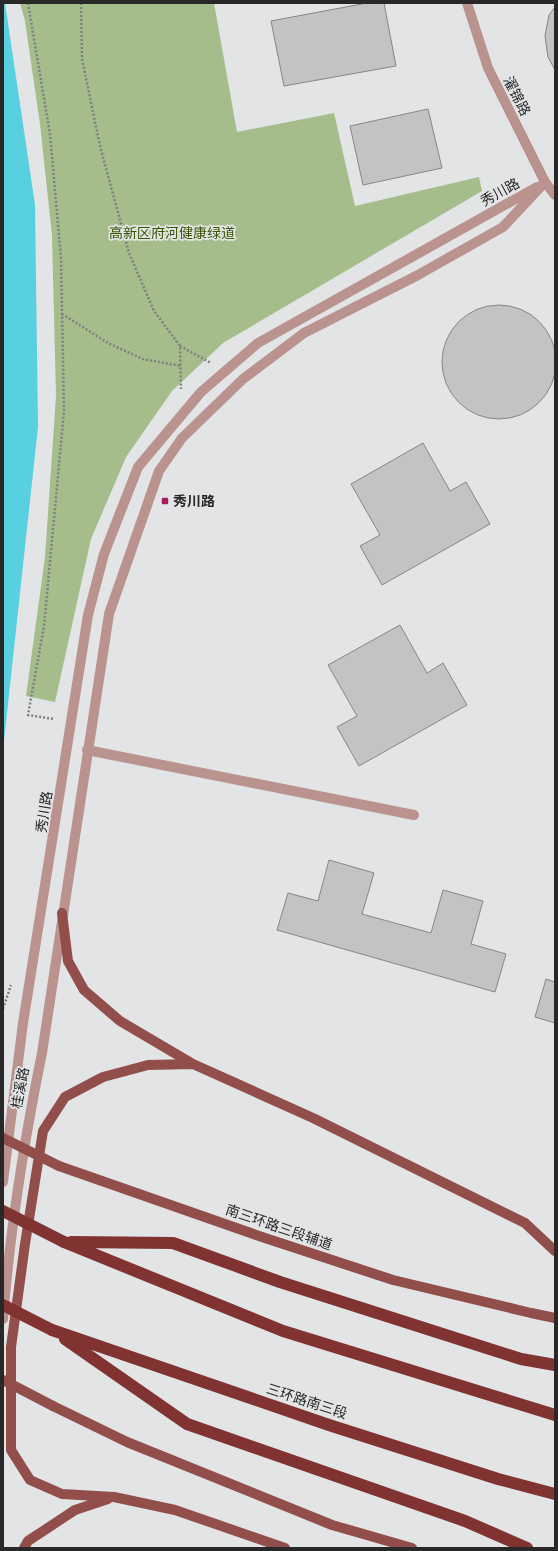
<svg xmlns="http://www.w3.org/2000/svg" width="558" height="1551" viewBox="0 0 558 1551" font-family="Rubik,'Noto Sans SC',sans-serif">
<rect width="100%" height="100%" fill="#e2e4e5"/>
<path fill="#a5bd8b" d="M 20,3 L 214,3 L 237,132 L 334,113 L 355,206 L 479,177 L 482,191 L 223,343 L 172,391 L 126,457 L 91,539 L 55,702 L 26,696 L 45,557 L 56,396 L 52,235 L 40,124 L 25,21 Z"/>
<path fill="#59d0e0" d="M 3,3 L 5,3 L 35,205 L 38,427 L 3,750 Z"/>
<path fill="#c5c3c2" stroke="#878685" d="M 367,3 L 384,3 L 396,66 L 284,86 L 271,21 Z
M 555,7 L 555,70 L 548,57 L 545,36 L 549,15 Z
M 428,109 L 442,168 L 363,185 L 350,126 Z
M442 362a57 57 0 1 1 114 0a57 57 0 1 1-114 0Z
M 423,443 L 450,491 L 466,482 L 490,524 L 382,585 L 360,546 L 380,535 L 351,484 Z
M 400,625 L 427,673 L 443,663 L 467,705 L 359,766 L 337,727 L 357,716 L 328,665 Z
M 329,860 L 374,873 L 362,914 L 431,933 L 443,890 L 483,901 L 471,944 L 506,954 L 495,992 L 277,930 L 288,893 L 318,901 Z
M 546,979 L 555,982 L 555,1023 L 535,1017 Z"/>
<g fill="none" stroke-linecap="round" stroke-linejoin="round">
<path stroke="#7e7f80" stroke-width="2.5" stroke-dasharray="2 2" stroke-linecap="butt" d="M 28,3 L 50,134 L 61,258 L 64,411 L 44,626 L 28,715 L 54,719
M 81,3 L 82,59 L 100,146 L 129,253 L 154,311 L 180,346 L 181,389
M 62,314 L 108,343 L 143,359 L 181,366
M 180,346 L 211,363
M 3,1009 L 11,985"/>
<path stroke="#ba938f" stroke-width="10" d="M 467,3 L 488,68 L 545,182 L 555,195
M 87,750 L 414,815
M 3,1182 L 23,1023 L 88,615 L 104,554 L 138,467 L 201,392 L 258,343 L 537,187
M 3,1319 C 10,1230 24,1141 42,1053 L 109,614 L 159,471 L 182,438 L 243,379 L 304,333 L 418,275 L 503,227 L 545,182"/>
<path stroke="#924e4a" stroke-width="10" d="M 62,913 L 68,961 L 84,990 L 120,1021 L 193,1064 L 313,1118 L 525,1223 L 555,1251
M 193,1064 L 148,1065 L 103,1077 L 65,1097 L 43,1131 L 25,1244 L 11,1347 L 11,1450 L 30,1480 L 62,1494 L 114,1497 L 175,1510 L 285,1548
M 59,1166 L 262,1237 L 393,1280 L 531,1313 L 555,1318
M 53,1406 L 127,1442 L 332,1525 L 412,1548
M 24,1548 L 28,1541 L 75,1510 L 108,1499"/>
<path stroke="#813332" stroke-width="12" d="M 64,1242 L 283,1331 L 555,1415
M 71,1242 L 173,1243 L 280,1282 L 521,1359 L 555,1365
M 52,1330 L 329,1425 L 498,1479 L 555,1494
M 65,1339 L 187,1424 L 465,1521 L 527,1548"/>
<path stroke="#924e4a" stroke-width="10" d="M 3,1138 L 59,1166
M 3,1380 L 53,1406"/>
<path stroke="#813332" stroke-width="12" d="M 3,1211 L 64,1242
M 3,1305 L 52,1330"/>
</g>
<rect fill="#a91d5f" stroke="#e2e4e5" stroke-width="1.5" x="161" y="497" width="8" height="8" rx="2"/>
<g text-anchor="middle" stroke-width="3.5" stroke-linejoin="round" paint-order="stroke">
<g font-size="14" fill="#282829" stroke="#e2e4e5">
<text transform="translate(517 96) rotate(63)" y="5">濯锦路</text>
<text transform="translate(500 192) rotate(-29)" y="5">秀川路</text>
<text transform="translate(44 812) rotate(-81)" y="5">秀川路</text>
<text transform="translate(20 1088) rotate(-79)" y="5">桂溪路</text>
<text transform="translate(279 1227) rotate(19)" y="5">南三环路三段辅道</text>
<text transform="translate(307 1401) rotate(18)" y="5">三环路南三段</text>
</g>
<g font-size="14" fill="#375500" stroke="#e2e4e5">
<text x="172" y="238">高新区府河健康绿道</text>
</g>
<g font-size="14" font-weight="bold" fill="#282829" stroke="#e2e4e5" text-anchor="start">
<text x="173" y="506">秀川路</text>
</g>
</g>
<rect width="558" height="1551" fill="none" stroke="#282829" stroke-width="8"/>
</svg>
